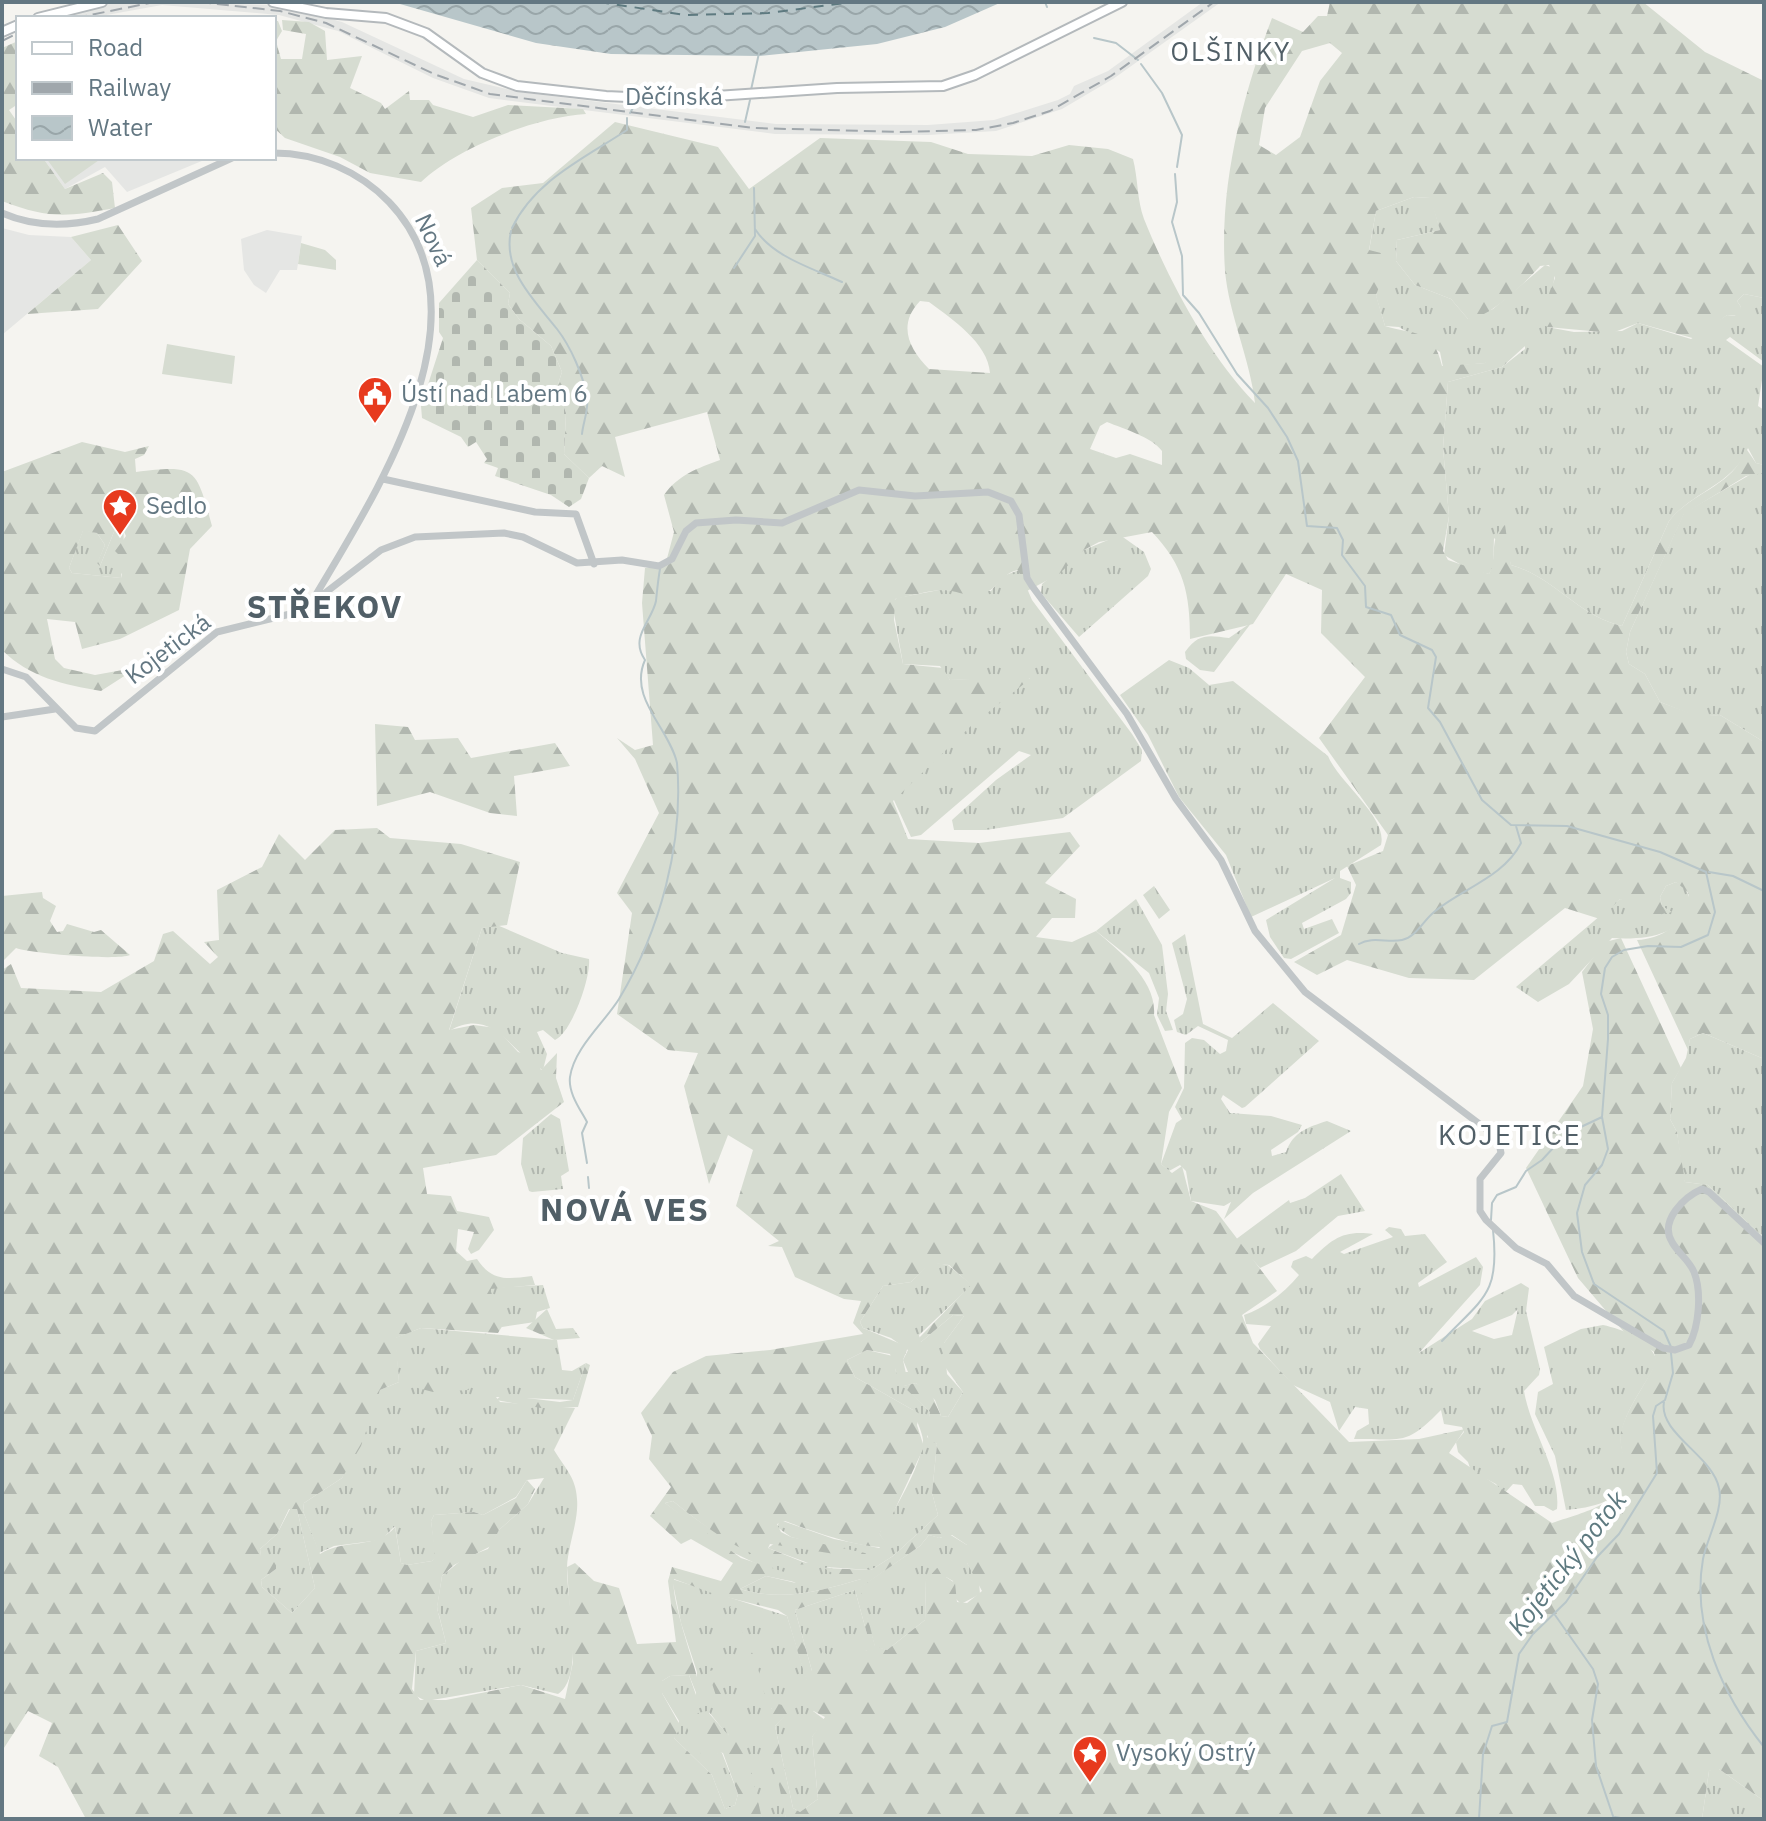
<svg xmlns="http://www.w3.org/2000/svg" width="1766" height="1821" viewBox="0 0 1766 1821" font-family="'IBM Plex Sans',sans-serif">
<defs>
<pattern id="grass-tufts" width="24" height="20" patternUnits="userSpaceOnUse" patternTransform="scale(2)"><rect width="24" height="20" fill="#d6dcd1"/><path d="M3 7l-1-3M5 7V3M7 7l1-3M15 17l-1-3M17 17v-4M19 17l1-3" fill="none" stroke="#b1b7af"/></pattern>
<pattern id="forest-firs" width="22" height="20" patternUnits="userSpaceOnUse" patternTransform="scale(2)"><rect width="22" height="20" fill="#d6dcd1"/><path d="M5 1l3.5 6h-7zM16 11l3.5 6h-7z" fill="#b1b7af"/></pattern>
<pattern id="cemetery-stones" width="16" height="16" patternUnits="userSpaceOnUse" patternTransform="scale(2)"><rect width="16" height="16" fill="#d6dcd1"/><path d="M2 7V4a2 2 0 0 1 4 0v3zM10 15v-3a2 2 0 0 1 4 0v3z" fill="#b1b7af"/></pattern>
<pattern id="water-waves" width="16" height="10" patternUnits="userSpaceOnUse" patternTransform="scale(2)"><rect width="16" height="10" fill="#b8c6c9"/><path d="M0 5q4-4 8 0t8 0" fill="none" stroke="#99a6a9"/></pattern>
</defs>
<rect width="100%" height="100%" fill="#f5f4f0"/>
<path fill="#e5e6e4" d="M 111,2 L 281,5 L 342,22 L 464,79 L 519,92 L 776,124 L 928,125 L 994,120 L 1058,100 L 1070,94 L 1074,86 L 1108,71 L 1203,2 L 1221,2 L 1113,79 L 1062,109 L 996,131 L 928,135 L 775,134 L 489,98 L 433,78 L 338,31 L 279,15 L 162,5 L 90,18 L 52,18 Z
M 43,158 L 209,158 L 127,192 L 105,167 L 65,189 Z
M 2,228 L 29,235 L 71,237 L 91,260 L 2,335 Z
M 267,230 L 302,236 L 297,270 L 280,270 L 266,293 L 254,285 L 244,270 L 241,239 Z"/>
<path fill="url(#grass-tufts)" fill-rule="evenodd" d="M 1414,197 L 1431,198 L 1440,230 L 1397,240 L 1396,261 L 1415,285 L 1451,299 L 1468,319 L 1493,309 L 1545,265 L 1554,268 C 1556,283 1548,310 1547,327 L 1574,332 L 1622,331 L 1638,323 L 1691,339 L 1727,315 L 1735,316 L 1741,307 L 1737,301 L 1744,294 L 1764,298 L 1764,362 L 1730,337 L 1726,340 L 1764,367 L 1758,406 L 1764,410 L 1764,465 L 1756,463 L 1748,448 C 1733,485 1693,491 1669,521 L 1622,626 C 1578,616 1554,577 1511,565 L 1507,550 L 1494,538 L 1493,567 L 1489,574 L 1470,570 L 1444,555 L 1449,516 L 1443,448 L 1448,382 L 1502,367 L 1525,349 L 1525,346 L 1485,363 L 1443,367 L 1440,352 L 1399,327 L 1385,326 L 1376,296 L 1380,277 L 1375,253 L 1369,251 L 1376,211 Z
M 1753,473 L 1764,473 L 1764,742 L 1720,715 L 1698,717 L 1660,702 L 1645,674 L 1629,664 L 1626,652 L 1630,632 L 1684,513 Z
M 116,527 L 123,529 C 125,535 122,570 121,578 L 72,573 L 69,568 L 83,530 L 97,533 L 105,545 L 98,562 L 100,566 Z
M 1120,535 L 1144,552 L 1151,569 L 1148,576 L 1079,637 L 1041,593 L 1042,584 L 1084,550 Z
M 1019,570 L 1032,600 L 1132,734 L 1142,750 L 1141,761 L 1063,818 L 986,830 L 954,830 L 952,820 L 996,780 L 1031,755 L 1019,751 L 921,835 L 911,837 L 893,798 L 966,729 L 1030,678 L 950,680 L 940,666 L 903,664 L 892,602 L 897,598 L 939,590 L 991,591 L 1003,576 Z
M 1252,622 L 1214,672 L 1200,670 L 1186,659 L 1185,652 C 1199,632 1210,636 1229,638 Z
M 1169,660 L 1189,668 L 1209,685 L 1233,681 L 1328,756 C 1339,783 1388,817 1381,845 L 1340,871 L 1340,878 L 1351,882 L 1351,893 L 1346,899 L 1302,923 L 1304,929 L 1332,919 L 1339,933 L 1291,959 L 1284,958 L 1270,937 L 1266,920 L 1335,878 L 1251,917 L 1226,855 L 1179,797 L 1148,735 L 1120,695 Z
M 1676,882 L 1686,888 L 1690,900 C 1686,937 1642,940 1612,938 L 1569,984 L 1538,1002 L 1516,987 L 1620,899 L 1671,912 L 1662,906 L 1660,897 L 1666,886 Z
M 1154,886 L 1170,910 L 1159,919 L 1143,895 Z
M 1136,899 L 1162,945 L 1168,994 L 1166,1011 L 1173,1030 L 1165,1031 L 1157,1015 L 1159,998 L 1149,973 L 1096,931 Z
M 497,925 L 562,953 L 589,959 C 591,977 572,1032 555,1040 L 543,1030 L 537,1032 L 547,1054 L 543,1070 C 511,1054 494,1005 449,1031 L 482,928 Z
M 1185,934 L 1203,1024 L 1232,1038 L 1273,1003 L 1319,1041 L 1245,1107 L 1242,1108 L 1223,1095 L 1221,1099 L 1230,1113 L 1271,1116 L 1302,1125 L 1298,1132 L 1271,1150 L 1272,1156 L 1286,1152 C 1293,1132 1308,1127 1327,1121 L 1351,1131 L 1253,1193 L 1224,1219 L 1231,1202 L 1224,1206 L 1191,1201 L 1186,1171 L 1180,1165 L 1169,1171 L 1161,1164 L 1176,1123 L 1182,1119 L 1175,1107 L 1184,1088 L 1185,1043 L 1192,1038 L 1204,1040 L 1220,1054 L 1226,1051 L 1228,1040 L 1198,1026 L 1186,1035 L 1177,1032 L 1174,1020 L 1183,1014 L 1187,999 L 1172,943 Z
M 1703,1033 L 1764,1059 L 1764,1238 L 1708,1185 L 1685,1182 L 1683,1177 L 1677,1132 L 1670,1119 L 1672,1083 L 1686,1058 L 1690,1039 Z
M 551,1114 L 560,1119 L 569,1171 L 561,1176 L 563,1189 L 532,1192 L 529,1191 L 521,1164 L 523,1138 Z
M 1341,1174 L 1365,1211 L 1338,1216 L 1296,1251 L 1260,1268 L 1235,1240 L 1289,1200 L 1290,1203 L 1305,1198 Z
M 1389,1227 L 1401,1229 L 1405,1236 L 1425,1234 L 1447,1262 L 1418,1283 L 1419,1287 L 1476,1257 L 1483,1267 L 1480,1285 L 1419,1353 L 1472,1319 L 1485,1301 L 1521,1283 L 1529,1288 L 1526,1311 L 1540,1369 L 1539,1375 L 1524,1391 C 1531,1432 1561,1471 1557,1509 L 1553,1511 L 1544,1506 L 1535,1506 L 1522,1485 L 1513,1484 L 1503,1495 L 1496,1484 L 1471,1471 L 1468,1462 L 1458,1452 L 1456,1442 L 1464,1432 L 1462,1427 L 1444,1424 L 1441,1410 C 1406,1446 1403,1439 1354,1439 L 1357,1431 L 1369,1424 L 1368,1409 L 1355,1407 L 1339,1431 L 1330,1402 L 1293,1385 L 1260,1349 L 1258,1344 L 1271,1326 L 1246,1324 L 1244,1315 C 1265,1308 1285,1292 1299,1275 L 1291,1267 L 1293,1261 L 1306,1256 L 1312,1259 C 1332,1239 1343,1230 1373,1234 L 1340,1252 L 1344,1254 L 1393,1237 L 1385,1230 ZM 1518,1309 L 1512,1335 L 1494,1339 L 1472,1331 L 1512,1315 Z
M 931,1262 L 948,1265 L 972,1285 L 919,1335 L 921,1342 L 953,1315 L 964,1316 L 944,1343 L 947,1374 L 963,1392 L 948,1417 L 941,1416 L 935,1400 L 916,1383 L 904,1386 L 930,1412 L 927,1437 L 937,1444 L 932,1493 L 938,1515 L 893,1556 L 871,1570 L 825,1567 L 863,1576 L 861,1579 C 821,1591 782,1602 740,1589 L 766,1576 L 796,1583 L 720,1546 L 665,1503 L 673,1501 C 718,1538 750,1555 808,1563 L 768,1548 L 775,1543 L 809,1549 L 817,1544 L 791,1537 L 777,1527 L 780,1520 L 834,1539 L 879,1548 L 885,1543 L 879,1533 C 892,1517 923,1462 923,1440 C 922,1432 916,1419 913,1410 L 855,1377 L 847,1360 L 867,1350 L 893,1356 L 896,1372 L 908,1372 L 903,1360 L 908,1350 L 891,1338 L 863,1328 L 860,1322 L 883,1286 L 911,1282 Z
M 543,1285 L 550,1308 L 537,1312 L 535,1322 L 502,1327 L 489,1288 Z
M 1603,1325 C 1622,1329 1653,1341 1657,1362 C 1647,1382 1631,1402 1624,1423 C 1616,1445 1625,1450 1626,1470 C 1627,1502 1590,1508 1566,1510 L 1555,1456 L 1535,1414 L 1538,1392 L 1553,1384 L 1544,1347 L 1581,1329 Z
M 421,1328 L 557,1340 L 562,1370 L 572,1371 L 586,1363 L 573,1400 L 496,1397 L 500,1402 L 575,1408 L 554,1450 C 564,1467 576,1477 577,1499 C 579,1520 568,1545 567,1567 C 566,1598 586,1676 558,1694 L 521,1685 L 426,1701 L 414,1695 L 416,1651 L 446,1643 L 437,1607 L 442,1576 L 464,1558 L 488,1549 L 499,1530 L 528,1504 L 544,1478 L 527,1480 L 516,1497 L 483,1515 L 474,1512 L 434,1515 L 431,1521 L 436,1557 L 432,1561 L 407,1565 L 401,1563 L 395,1526 L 381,1540 L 334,1546 L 319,1553 L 303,1511 L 304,1503 L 342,1478 L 380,1390 L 399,1382 L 395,1338 Z
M 290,1509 L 297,1509 L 315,1588 L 292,1613 L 262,1587 L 261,1580 L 276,1569 L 261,1557 L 260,1549 L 277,1534 Z
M 949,1534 L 967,1545 L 967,1563 L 979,1582 L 980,1594 L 961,1604 L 955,1598 L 953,1581 L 946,1577 L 926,1580 L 925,1620 L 887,1650 L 875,1647 L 859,1588 L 920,1546 L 929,1535 L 940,1538 Z
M 672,1579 L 787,1616 L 816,1709 L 813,1711 L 825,1720 L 812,1737 L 818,1799 L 800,1812 L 793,1808 L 775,1726 L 787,1714 L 771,1708 L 786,1819 L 762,1819 L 726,1708 L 729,1737 L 709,1712 L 713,1759 L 719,1751 L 722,1753 L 738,1794 L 735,1805 L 725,1809 L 712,1775 L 674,1738 L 679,1721 L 662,1693 L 662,1681 L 670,1676 L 689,1675 L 696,1695 L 697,1672 L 681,1623 Z
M 855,1590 L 867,1634 L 867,1650 C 851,1662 832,1660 815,1672 L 812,1671 L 795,1610 Z
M 1713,1769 L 1719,1769 L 1764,1801 L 1764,1819 L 1702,1819 L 1709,1771 Z"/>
<path fill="url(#forest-firs)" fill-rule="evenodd" d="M 1330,2 L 1643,2 L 1705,52 L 1764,81 L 1764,298 L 1744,294 L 1737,301 L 1741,307 L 1739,316 L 1727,315 L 1696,339 L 1638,323 L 1612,333 L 1547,327 L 1541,319 L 1555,278 L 1549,265 L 1540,266 C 1527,281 1487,320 1468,319 L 1451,299 L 1415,285 L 1396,261 L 1397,240 L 1440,230 L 1430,198 L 1414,197 L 1376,211 L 1369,250 L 1381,253 L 1388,264 L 1376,295 L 1385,326 C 1413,335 1434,328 1442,366 L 1485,363 C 1495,350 1503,332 1525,346 L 1502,367 L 1448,382 L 1443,448 L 1449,516 L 1443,551 L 1448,560 L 1489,574 C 1498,559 1488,536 1505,525 L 1511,565 C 1554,577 1578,616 1622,626 L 1669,521 C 1692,491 1738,485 1745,447 L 1756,463 L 1764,465 L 1764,473 L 1746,476 L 1684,514 L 1630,632 L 1626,652 L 1629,664 L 1645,674 L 1660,702 L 1698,716 L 1720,715 L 1764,742 L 1764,1059 L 1703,1033 L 1690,1039 L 1688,1050 L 1637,940 C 1662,940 1695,918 1688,892 L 1676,882 L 1666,886 L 1660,897 L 1662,906 L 1672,912 L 1652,916 L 1620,899 L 1600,919 L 1565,908 L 1474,980 L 1409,978 L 1347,960 L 1317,975 L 1294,962 L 1341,935 L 1356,885 L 1347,866 L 1383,851 L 1388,835 L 1319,738 L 1365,677 L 1321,633 L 1322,590 L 1286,574 L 1253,624 L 1190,639 C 1190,593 1184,566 1152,532 L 1099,542 L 1084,550 L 1059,574 L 1027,591 L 1018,570 C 1001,573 998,590 982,594 C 968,598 959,591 945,590 C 929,590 911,596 895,599 L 894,620 L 903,664 L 943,668 L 950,680 L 1026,676 L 1030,679 L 971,726 L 893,801 L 908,839 L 979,843 L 1070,832 L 1080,846 L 1045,883 L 1076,899 L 1075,918 L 1052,918 L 1036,937 L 1072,942 L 1096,931 C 1119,951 1157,980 1154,1015 L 1182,1088 L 1169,1112 L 1161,1164 L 1172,1173 L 1182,1166 L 1191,1201 L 1216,1211 L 1277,1291 L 1242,1315 L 1253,1343 L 1349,1442 L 1419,1439 L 1465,1429 L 1449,1453 L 1552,1523 C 1582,1512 1631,1504 1624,1463 C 1622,1446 1617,1440 1624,1422 C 1632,1401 1647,1382 1656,1362 L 1654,1352 L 1624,1332 L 1578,1278 L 1526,1168 L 1583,1086 L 1593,1029 L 1582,972 L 1605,942 L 1621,938 L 1681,1068 L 1672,1083 L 1670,1119 L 1677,1132 L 1685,1182 L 1708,1185 L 1764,1238 L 1764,1801 L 1719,1769 L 1709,1771 L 1702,1819 L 786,1819 L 764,1713 L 778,1704 L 787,1706 L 788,1714 L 775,1726 L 793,1808 L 800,1812 L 818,1799 L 812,1737 L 825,1717 C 804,1706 790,1696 767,1703 L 761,1681 L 748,1683 L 738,1639 L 745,1636 L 725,1598 L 674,1579 C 670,1599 696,1666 701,1693 L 697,1695 L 689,1675 L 670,1676 L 662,1681 L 662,1693 L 681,1727 L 674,1738 L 712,1775 L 725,1809 L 735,1805 L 738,1794 L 723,1753 L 719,1752 L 711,1763 L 705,1762 L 687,1728 L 698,1713 L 707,1711 L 729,1736 L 708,1671 L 715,1670 L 730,1717 L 741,1725 L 762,1819 L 86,1819 L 58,1767 L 39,1756 L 52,1723 L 28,1711 L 2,1751 L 2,970 L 11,964 L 21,988 L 101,992 L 154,961 L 163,934 L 173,931 L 210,964 L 218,957 L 204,942 L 219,940 L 217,890 L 262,867 L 279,834 L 305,860 L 335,830 L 377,828 L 390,838 L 461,844 L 520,862 L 507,925 L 482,928 L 449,1030 L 474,1025 L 496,1028 L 518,1052 L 535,1057 L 541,1070 L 557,1053 L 556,1078 L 564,1102 L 496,1155 L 423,1168 L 427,1194 L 451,1196 L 457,1211 L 489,1217 L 494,1230 L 479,1250 L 471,1254 L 468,1249 L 474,1232 L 458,1229 L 456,1251 L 467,1261 L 477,1259 C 492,1282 507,1279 532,1276 L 535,1285 L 490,1289 L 503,1325 L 498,1333 L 421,1328 L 396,1338 L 399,1382 L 380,1390 L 361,1446 L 342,1478 L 304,1503 L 303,1511 L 320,1554 C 345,1538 376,1550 395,1527 L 401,1563 L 407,1565 L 432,1561 L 435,1557 L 431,1521 L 434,1515 L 474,1512 L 483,1515 L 516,1498 L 527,1480 L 535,1489 L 528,1504 L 499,1530 L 491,1546 L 454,1565 L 442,1576 L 437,1608 L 446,1643 L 416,1651 L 412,1689 L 420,1700 L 446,1700 L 521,1685 L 565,1699 L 573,1662 L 567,1567 L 575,1563 L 594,1581 L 619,1588 L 637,1644 L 676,1642 L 668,1581 L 672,1567 L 721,1581 L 733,1563 L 691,1539 L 681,1544 L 650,1516 L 671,1487 L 649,1459 L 652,1436 L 641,1413 L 673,1372 L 706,1356 L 770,1350 L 863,1334 L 853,1323 L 861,1301 L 844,1299 L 795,1277 L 782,1247 L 768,1246 L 779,1241 L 736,1206 L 753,1150 L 728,1135 L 709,1184 L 684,1086 L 698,1053 L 668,1050 L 617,1014 L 632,913 L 617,893 L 659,813 L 635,759 L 617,738 L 635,750 L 653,745 L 642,603 L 645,568 L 665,566 L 674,532 L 664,495 C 678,475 698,468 720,460 L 707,412 L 615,437 L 625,477 L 602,466 L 589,478 L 564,454 L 566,413 L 557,387 L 562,372 L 551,346 L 519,319 L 508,304 L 510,293 L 477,260 L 471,208 L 502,188 L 543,183 L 615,122 L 718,147 L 749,189 L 820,138 L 931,142 L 968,154 L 1032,156 L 1069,145 L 1108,149 L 1133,159 C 1138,178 1137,200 1144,219 C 1169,281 1209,356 1255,403 C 1250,359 1229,315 1225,271 C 1219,185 1242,97 1272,18 L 1303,32 L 1318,16 L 1327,16 ZM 1330,43 L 1342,53 L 1320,81 L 1300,137 L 1276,155 L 1259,145 L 1265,108 L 1302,51 ZM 920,301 L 929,302 C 952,319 988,343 990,373 L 929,369 C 909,349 897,325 920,301 ZM 1107,422 C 1124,429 1152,437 1162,451 L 1162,465 L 1130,454 L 1116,458 L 1090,449 L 1100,426 ZM 931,1263 L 949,1265 L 971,1285 L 917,1340 L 921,1342 L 953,1315 L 964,1316 L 944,1343 L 943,1364 L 963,1392 L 948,1417 L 941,1416 L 931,1393 L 916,1383 L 903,1386 L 930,1412 L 926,1432 L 929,1440 L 937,1444 L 932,1493 L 938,1515 L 893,1556 L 871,1570 L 824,1568 L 837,1576 L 861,1576 L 861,1579 C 821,1591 782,1602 740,1589 L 766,1576 L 814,1586 L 815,1582 L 741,1558 L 665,1503 L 673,1501 C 707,1529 762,1571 808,1564 L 768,1548 L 770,1544 L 874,1560 L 865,1553 L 791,1537 L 781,1532 L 777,1524 L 785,1521 C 806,1529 869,1552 888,1546 L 879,1533 L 888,1524 L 924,1447 L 917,1425 L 920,1414 L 855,1377 L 847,1360 L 867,1350 L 890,1354 L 899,1380 L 907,1378 L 903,1360 L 908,1347 L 863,1328 L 860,1322 L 883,1286 L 911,1282 ZM 289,1509 L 297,1509 L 315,1588 L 292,1613 L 262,1587 L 261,1580 L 276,1569 L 276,1558 L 261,1556 L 260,1549 L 277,1534 ZM 929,1535 L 939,1538 L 952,1535 L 967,1545 L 967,1563 L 982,1591 L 967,1603 L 957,1602 L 955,1583 L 946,1577 L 945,1568 L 937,1568 L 926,1580 L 925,1620 L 887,1650 L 875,1646 L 860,1588 L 920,1546 ZM 855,1590 L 867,1634 L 867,1650 L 835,1662 L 823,1651 L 817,1660 L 818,1670 L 812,1671 L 795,1610 ZM 726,1597 L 778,1610 L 787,1616 L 815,1709 L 780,1698 L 767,1702 L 756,1661 Z
M 282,20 L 309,22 L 325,31 L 327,60 L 362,56 L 350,88 L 381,103 L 385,109 L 409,91 L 410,100 L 429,100 L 433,105 L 473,117 L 508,105 L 583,109 L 586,114 C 536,117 458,147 421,182 L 370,173 L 340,157 L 285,138 L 274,128 L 274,21 L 278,21 L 282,31 L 276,41 L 281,59 L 302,59 L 306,34 L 283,30 Z
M 18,41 L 18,104 L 9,110 L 18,123 L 18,158 L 43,158 L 65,189 L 103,173 L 112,182 L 115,208 C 66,217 49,219 2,201 L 2,48 Z
M 118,225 L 142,261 L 98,309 L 27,314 L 91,260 L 71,237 Z
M 82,442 L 125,452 L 149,446 L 144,455 L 135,459 L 136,472 C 198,464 196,469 212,526 L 190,549 L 179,610 L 120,639 L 82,649 L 75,622 L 47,619 L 55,659 L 64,668 L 95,675 L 128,669 L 129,673 L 101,691 C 64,685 29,677 2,650 L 2,472 ZM 116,527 L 123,529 L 126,536 L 115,551 L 120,556 L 117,569 L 122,574 L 121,578 L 72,573 L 69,568 L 83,531 L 97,533 L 105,545 L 97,563 L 100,566 Z
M 375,724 L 408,727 L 415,740 L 458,738 L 471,758 L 555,743 L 570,766 L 514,776 L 517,816 L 490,813 L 430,792 L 377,806 Z
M 42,892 L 43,898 L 56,906 L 50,921 L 57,932 L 63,931 L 67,924 L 94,932 L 101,930 L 130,955 C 117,961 28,953 16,948 L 2,962 L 2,896 Z
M 547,1309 L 556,1329 L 573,1328 L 580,1338 L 554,1340 L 526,1328 Z
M 459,1338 C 476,1338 497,1336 501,1356 L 493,1362 L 456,1353 L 453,1341 Z
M 586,1363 L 590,1365 L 578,1407 L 541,1408 L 496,1400 L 502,1395 L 560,1402 L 573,1400 Z
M 422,1380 L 467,1386 L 469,1390 L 433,1392 L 410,1386 Z"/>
<path fill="url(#cemetery-stones)" d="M 477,260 L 510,293 L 508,304 L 519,319 L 551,346 L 562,372 L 557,387 L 566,413 L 564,454 L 589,478 L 581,499 L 569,507 L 551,495 L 495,476 L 498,468 L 484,463 L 487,459 L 476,442 L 468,447 L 461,437 L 422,418 L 421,406 L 443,338 L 439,332 L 439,303 Z"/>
<path fill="#d6dcd1" d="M 46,158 L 102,158 L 65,184 Z
M 301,243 L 325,250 L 336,260 L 336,270 L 298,264 Z
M 167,344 L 235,356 L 232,384 L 162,374 Z"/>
<path fill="url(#water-waves)" d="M 393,2 L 1002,2 L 945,27 L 877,44 L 760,56 L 611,54 L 536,43 Z"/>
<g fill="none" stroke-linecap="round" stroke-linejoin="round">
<path stroke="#b8c6c9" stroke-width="2" d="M 1045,2 L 1047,7
M 1094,38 L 1116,43 L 1138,60
M 1141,64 L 1162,93 L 1182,135 L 1177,167
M 751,90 L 759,53
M 630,113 L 636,103
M 745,122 L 750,100
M 1175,174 L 1177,202 L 1172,222 L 1182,256 L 1183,295 L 1199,313 L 1237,374 L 1268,408 L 1287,437 L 1298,461 L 1307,526 L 1337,528 L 1343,540 L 1342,555 L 1365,586 L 1366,607 L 1391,615 L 1400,635 L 1432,650 L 1436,657 L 1428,708 L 1440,722 L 1482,800 L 1511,825 L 1567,826 L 1660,852 L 1706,872 L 1715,912 L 1708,935 L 1681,947 L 1648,946 L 1624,950 L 1612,957 L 1605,968 L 1601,994 L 1608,1015 L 1608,1039 L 1602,1117 L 1608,1149 L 1602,1165 L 1585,1185 L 1577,1213 L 1582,1252 L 1594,1284 L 1664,1331 L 1671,1347
M 512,228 C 535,180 585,158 627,130 L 627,118
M 755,229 C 773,257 812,268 842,282
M 511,231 C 502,270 535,301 557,329 C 571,347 583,375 587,397 C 589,409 583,423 582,434
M 734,268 L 755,236 L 754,188
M 1709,872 L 1733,876 L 1764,891
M 1359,944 C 1372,936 1388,943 1402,940 C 1416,937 1423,921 1434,912 C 1461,889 1504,877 1521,843 L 1516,826
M 587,1163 L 582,1133 L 587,1122 C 580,1109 568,1093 570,1077 C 574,1048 604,1023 619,999 C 660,931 684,843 677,763 C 669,728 628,698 645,660 C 629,637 652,621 656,601 C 657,591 658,580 660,569
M 588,1177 L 589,1188
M 1491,1220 L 1492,1203 L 1497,1195 L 1516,1187 L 1526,1171 L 1542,1160 L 1566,1134 L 1602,1117
M 1442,1341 C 1484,1297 1500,1294 1493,1230
M 1664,1402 C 1658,1433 1713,1456 1719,1488 C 1724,1509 1707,1538 1703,1559 C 1691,1627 1723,1696 1764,1747
M 1555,1615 L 1593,1669 L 1598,1684 L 1592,1720 L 1596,1766 L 1614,1819
M 1615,1817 L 1626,1819
M 1479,1819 L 1483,1754 L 1492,1726 L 1507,1722 L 1519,1654 L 1533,1634 L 1566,1602 L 1597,1557 L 1619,1534 L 1657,1473 L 1653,1416 L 1656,1406 L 1665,1400 L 1673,1373 L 1671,1353"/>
<path stroke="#5e7a80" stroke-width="2" stroke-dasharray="10 8" stroke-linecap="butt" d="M 599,2 L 685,15 L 768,13 L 853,2"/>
<g stroke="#b4b9bc" stroke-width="12">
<path id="major" d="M 273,2 L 326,13 L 386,18 L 426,33 L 482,73 L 517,86 L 606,96 L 671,99 L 837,88 L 943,86 L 975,75 L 1122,2
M 38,18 L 102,2
M 2,32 L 18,25"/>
</g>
<path stroke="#c1c6c8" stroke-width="7" d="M 274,153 C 317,153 359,171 389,202 C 495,313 376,493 314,598
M 2,213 C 34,227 65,227 98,219 L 232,158
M 383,479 L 535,512 L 576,514 L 594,564
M 2,669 L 26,677 L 76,728 L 95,731 L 217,632 L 290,614 L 325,593 L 381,550 L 415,537 L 504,533 L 523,537 L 577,563 L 622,560 L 659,566 L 672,559 L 686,531 L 696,523 L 736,520 L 782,523 L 859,490 L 915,496 L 988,492 L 1011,501 L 1019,515 L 1027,578 L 1032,586 L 1127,714 L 1176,799 L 1221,860 L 1255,931 L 1305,992 L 1498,1138 L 1501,1153 L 1480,1179 L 1480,1211 L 1486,1220 L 1516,1248 L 1547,1264 L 1574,1296 L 1663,1348 L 1675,1350 L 1689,1345 C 1699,1327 1702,1292 1694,1272 C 1689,1260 1678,1253 1672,1242 C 1659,1221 1684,1197 1702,1189 L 1709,1192 L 1764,1243
M 2,717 L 55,709"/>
<use href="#major" stroke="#fff" stroke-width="8"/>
<path stroke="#a0a7ac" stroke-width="2" stroke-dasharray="12 6" stroke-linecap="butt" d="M 199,2 L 280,11 L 326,23 L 434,74 L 490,94 L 753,128 L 902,132 L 976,130 L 1013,123 L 1050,111 L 1111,76 L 1214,2
M 75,18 L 155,2
M 2,41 L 18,33"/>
</g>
<defs>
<g id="civic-pin" transform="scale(1.8)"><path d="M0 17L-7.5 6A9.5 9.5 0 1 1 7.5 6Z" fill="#e73a1e" stroke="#fff"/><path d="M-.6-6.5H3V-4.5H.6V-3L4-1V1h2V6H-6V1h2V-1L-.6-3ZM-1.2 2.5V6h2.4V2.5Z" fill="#fff"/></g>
<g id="sight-pin" transform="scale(1.8)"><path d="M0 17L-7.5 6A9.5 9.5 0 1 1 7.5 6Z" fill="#e73a1e" stroke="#fff"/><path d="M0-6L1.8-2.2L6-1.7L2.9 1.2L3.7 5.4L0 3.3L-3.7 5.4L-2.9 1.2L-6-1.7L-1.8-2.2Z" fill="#fff"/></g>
</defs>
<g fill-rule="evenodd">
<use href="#civic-pin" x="375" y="394"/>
<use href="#sight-pin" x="120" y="506"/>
<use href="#sight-pin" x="1090" y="1753"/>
</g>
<g text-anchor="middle" stroke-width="8" stroke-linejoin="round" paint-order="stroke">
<g font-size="24" fill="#637782" stroke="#fff">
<text x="674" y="105">Děčínská</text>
<text transform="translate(433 240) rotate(65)" y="8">Nová</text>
<text transform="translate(168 649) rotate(-37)" y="8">Kojetická</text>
</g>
<g font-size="24" fill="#637782" stroke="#fff" text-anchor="start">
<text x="401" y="402">Ústí nad Labem 6</text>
<text x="146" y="514">Sedlo</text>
<text x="1116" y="1761">Vysoký Ostrý</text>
</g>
<g font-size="26" letter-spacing="2" fill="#515f67" stroke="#fff">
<text x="1231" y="61">OLŠINKY</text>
</g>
<g font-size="26" font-style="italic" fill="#5e7a80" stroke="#fff">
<text transform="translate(1567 1563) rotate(-52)" y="9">Kojetický potok</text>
</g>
<g font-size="28" letter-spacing="2" fill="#515f67" stroke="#fff">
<text x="1510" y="1145">KOJETICE</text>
</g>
<g font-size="32" font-weight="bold" letter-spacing="2" fill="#515f67" stroke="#fff">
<text x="325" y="618">STŘEKOV</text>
<text x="625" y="1221">NOVÁ VES</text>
</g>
</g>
<rect width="1766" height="1821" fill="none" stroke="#637782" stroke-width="8"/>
<rect x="16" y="16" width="260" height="144" fill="#ffffff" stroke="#c1c9cd" stroke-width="2"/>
<rect x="32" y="42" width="40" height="12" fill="#ffffff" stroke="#c1c9cd" stroke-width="2"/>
<text x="88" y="56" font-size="24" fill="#637782">Road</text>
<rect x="32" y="82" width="40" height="12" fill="#a0a7ac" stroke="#c1c9cd" stroke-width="2"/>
<text x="88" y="96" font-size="24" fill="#637782">Railway</text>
<rect x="32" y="116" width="40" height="24" fill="url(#water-waves)" stroke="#c1c9cd" stroke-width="2"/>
<text x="88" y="136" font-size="24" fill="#637782">Water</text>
</svg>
